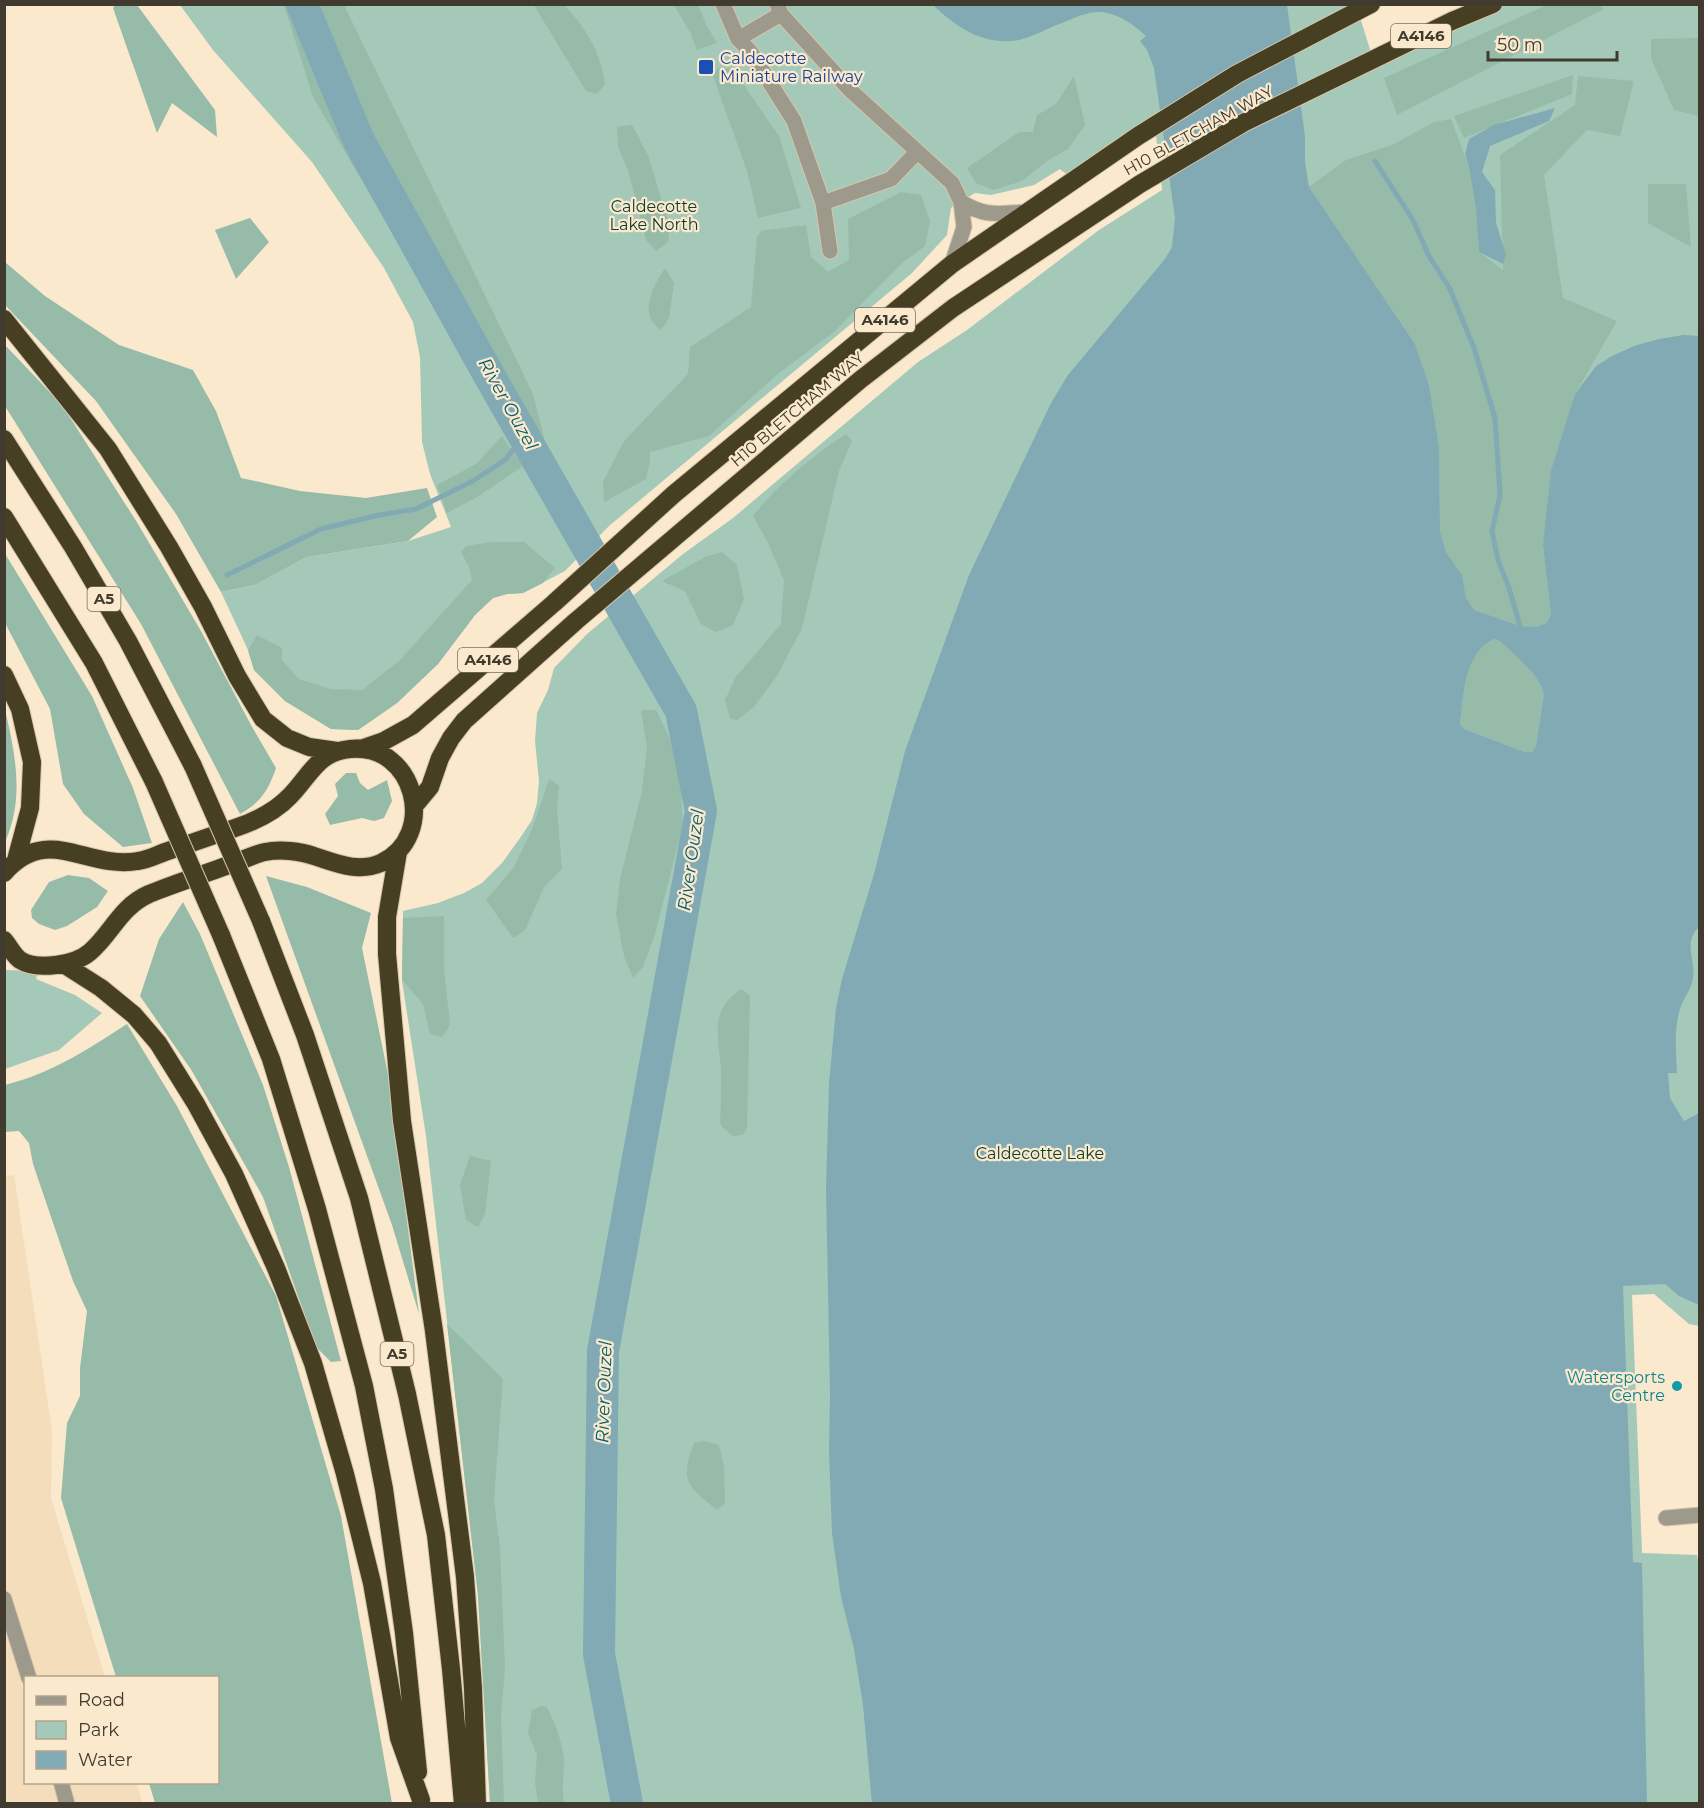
<svg xmlns="http://www.w3.org/2000/svg" width="1704" height="1808" viewBox="0 0 1704 1808" font-family="Montserrat,sans-serif">
<rect width="100%" height="100%" fill="#fbe9ce"/>
<path fill="#f3ddbb" d="M 14,1175 L 52,1430 L 51,1498 L 105,1677 L 26,1678 L 26,1782 L 136,1783 L 143,1803 L 5,1803 L 4,1176 Z"/>
<path fill="#a5c9b8" d="M 1371,4 L 1358,11 L 1373,59 L 1493,5 L 1699,5 L 1699,1326 L 1689,1324 L 1654,1294 L 1632,1295 L 1642,1553 L 1697,1555 L 1699,1565 L 1699,1803 L 490,1803 L 478,1595 L 426,1136 L 402,981 L 403,911 L 438,903 L 464,893 L 482,883 L 502,863 L 520,838 L 532,820 L 537,803 L 539,781 L 535,741 L 537,713 L 548,690 L 554,668 L 587,634 L 683,554 L 733,518 L 918,362 L 967,330 L 1099,230 L 1162,190 L 1155,126 L 1073,180 L 1060,169 L 1034,185 L 991,195 L 975,193 L 951,208 L 947,235 L 912,273 L 609,526 L 565,571 L 523,593 L 507,594 L 493,598 L 475,615 L 438,664 L 397,703 L 358,730 L 331,729 L 285,701 L 254,670 L 248,650 L 221,592 L 255,585 L 307,557 L 408,541 L 451,527 L 430,474 L 422,442 L 420,357 L 413,322 L 384,268 L 312,162 L 213,50 L 180,5 Z
M 4,970 L 38,971 L 36,979 L 75,995 L 102,1013 L 59,1050 L 5,1069 Z"/>
<path fill="#96bba9" d="M 536,4 L 564,5 C 586,28 601,52 605,84 L 597,94 L 586,91 L 535,7 Z
M 1549,4 L 1599,5 L 1604,9 L 1397,115 L 1384,78 Z
M 115,5 L 137,5 L 215,110 L 217,137 L 172,103 L 157,133 L 113,8 Z
M 284,5 L 344,5 L 533,394 L 550,462 L 507,430 L 313,97 Z
M 674,5 L 698,5 L 707,26 L 717,43 L 697,50 L 691,34 Z
M 1699,38 L 1700,38 L 1699,116 L 1674,110 L 1651,58 L 1651,39 Z
M 718,68 L 732,68 L 779,136 L 801,208 L 758,218 L 747,171 L 713,76 Z
M 1573,75 L 1572,94 L 1464,138 L 1454,116 Z
M 1074,76 L 1085,125 L 1068,149 L 1047,161 L 1022,181 L 994,190 L 976,183 L 967,168 L 1019,132 L 1033,132 L 1037,115 L 1056,104 Z
M 1578,76 L 1634,81 L 1620,136 L 1587,130 L 1544,175 L 1563,298 L 1617,321 L 1575,394 L 1543,545 L 1551,614 L 1547,623 L 1536,627 L 1520,626 L 1474,610 L 1466,598 L 1462,575 L 1446,552 L 1440,532 L 1439,447 L 1429,385 L 1415,344 L 1309,187 L 1346,160 L 1392,145 L 1434,122 L 1451,119 L 1469,167 L 1476,209 L 1479,252 L 1503,270 L 1500,155 L 1575,105 Z
M 632,125 L 648,155 L 670,227 L 668,242 L 656,251 L 646,240 L 628,170 L 618,147 L 617,127 Z
M 1648,184 L 1686,184 L 1691,247 L 1648,223 Z
M 901,192 L 921,195 L 930,221 L 925,246 L 901,264 L 835,331 L 779,373 L 709,436 L 650,452 L 650,461 L 646,479 L 604,502 L 603,482 L 624,441 L 688,374 L 690,347 L 751,307 L 757,237 L 761,231 L 806,225 L 811,257 L 828,272 L 849,260 L 848,219 Z
M 250,218 L 269,242 L 236,279 L 215,230 Z
M 5,262 L 45,296 L 119,345 L 193,370 L 216,411 L 241,478 L 300,491 L 366,498 L 427,488 L 437,517 L 408,541 L 307,557 L 255,585 L 221,592 L 176,514 L 96,401 L 5,305 Z
M 665,268 L 674,283 L 669,318 L 661,330 C 658,327 652,323 651,319 C 643,304 657,280 665,268 Z
M 5,345 L 62,405 L 138,524 L 201,631 L 251,725 L 276,768 C 268,791 261,802 240,814 L 141,624 L 5,406 Z
M 846,434 L 852,441 L 839,471 L 802,628 L 777,676 L 753,708 L 737,720 L 730,719 L 725,700 L 735,678 L 781,624 L 784,580 L 768,543 L 753,516 C 775,487 815,454 846,434 Z
M 502,436 L 523,466 L 479,496 L 447,513 L 437,485 L 476,464 Z
M 492,542 L 524,542 L 555,568 L 543,583 L 523,593 L 507,594 L 493,598 L 475,615 L 438,664 L 397,703 L 358,730 L 331,729 L 285,701 L 254,670 L 248,650 L 257,635 L 282,648 L 282,660 L 299,679 L 331,689 L 362,690 L 399,661 L 472,580 L 469,567 L 461,552 L 466,546 Z
M 4,552 L 92,696 L 133,788 L 152,843 L 123,847 L 84,814 L 63,784 L 50,709 L 5,623 Z
M 722,552 L 737,565 L 744,599 L 733,625 L 716,632 L 701,624 L 685,591 L 662,581 L 705,557 Z
M 1494,639 L 1500,641 C 1516,657 1538,672 1544,694 L 1536,746 L 1532,752 L 1526,752 L 1464,729 L 1460,724 C 1464,694 1463,654 1494,639 Z
M 641,710 L 656,710 L 670,739 L 680,777 L 683,825 L 655,934 L 643,967 L 633,978 L 624,956 L 616,914 L 620,879 L 642,791 L 647,747 Z
M 6,714 C 16,757 24,800 5,842 L 4,715 Z
M 346,773 L 356,773 L 360,783 L 368,790 L 387,780 L 392,801 L 384,818 L 374,821 L 362,818 L 330,825 L 325,814 L 338,796 L 335,784 Z
M 549,779 L 559,786 L 557,809 L 562,869 L 544,887 L 525,930 L 513,938 L 486,900 L 514,867 L 533,827 Z
M 68,875 L 89,878 L 108,891 L 97,907 L 67,926 L 55,930 L 39,924 L 32,918 L 31,910 L 49,882 Z
M 266,876 L 307,887 L 371,913 L 362,948 L 388,1074 L 419,1314 L 392,1225 Z
M 183,902 L 200,934 L 263,1085 L 289,1167 L 341,1361 L 331,1362 L 316,1347 L 263,1197 L 192,1071 L 140,996 L 159,939 Z
M 444,916 L 444,969 L 450,1025 L 442,1037 L 430,1034 L 423,1004 L 402,980 L 403,918 Z
M 741,989 L 750,996 L 747,1128 L 743,1135 L 733,1136 L 722,1127 L 720,1123 C 721,1106 721,1089 721,1072 C 720,1038 707,1012 741,989 Z
M 127,1024 L 177,1106 L 276,1296 L 341,1516 L 392,1803 L 155,1803 L 149,1783 L 218,1782 L 218,1678 L 116,1677 L 61,1498 L 67,1423 L 80,1396 L 80,1368 L 87,1311 L 73,1281 L 49,1211 L 33,1164 L 29,1143 L 19,1131 L 4,1132 L 5,1085 C 52,1073 87,1050 127,1024 Z
M 470,1156 L 491,1161 L 485,1214 L 478,1227 L 466,1220 L 460,1185 Z
M 447,1324 L 503,1379 L 494,1500 L 500,1548 L 505,1669 L 501,1714 L 504,1803 L 490,1803 L 478,1595 Z
M 703,1441 L 719,1445 L 724,1467 L 725,1504 L 717,1510 C 686,1485 680,1481 694,1443 Z
M 541,1706 L 547,1707 C 555,1723 563,1743 564,1761 C 564,1775 561,1789 564,1803 L 538,1803 L 535,1783 L 537,1755 L 528,1733 L 532,1710 Z"/>
<path fill="#81aab5" fill-rule="evenodd" d="M 933,5 L 1287,5 L 1305,136 L 1305,162 L 1309,187 L 1415,344 L 1429,385 L 1439,447 L 1440,532 L 1446,552 L 1462,575 L 1466,598 L 1474,610 L 1520,626 L 1536,627 L 1547,623 L 1551,614 L 1543,545 L 1551,471 L 1575,394 L 1596,366 L 1612,356 L 1634,346 L 1659,339 L 1684,335 L 1699,336 L 1700,926 C 1682,942 1696,959 1693,978 C 1692,989 1681,1001 1679,1013 C 1674,1032 1676,1053 1677,1073 L 1668,1073 L 1670,1098 L 1684,1121 L 1699,1113 L 1699,1305 L 1679,1296 L 1665,1284 L 1623,1286 L 1633,1562 L 1642,1563 L 1647,1803 L 872,1804 L 863,1705 L 854,1649 L 841,1597 L 832,1533 L 829,1451 L 830,1393 L 826,1189 L 829,1084 L 836,1008 L 842,979 L 874,874 L 905,751 L 969,575 L 1051,403 L 1068,375 L 1165,259 L 1172,247 L 1175,218 L 1154,68 L 1147,50 L 1140,41 L 1146,36 C 1134,25 1119,14 1102,12 C 1088,11 1074,18 1062,23 C 1048,28 1033,37 1019,40 C 984,46 957,28 933,5 ZM 1494,639 L 1500,641 C 1516,657 1538,672 1544,694 L 1536,746 L 1532,752 L 1525,752 L 1464,729 L 1460,724 C 1464,695 1463,654 1494,639 Z
M 1555,108 L 1549,121 L 1490,146 L 1482,172 L 1495,190 L 1496,223 L 1506,255 L 1503,264 L 1479,252 L 1476,209 L 1469,167 L 1465,154 L 1469,139 L 1494,125 Z"/>
<g fill="none" stroke-linecap="round" stroke-linejoin="round">
<path stroke="#81aab5" stroke-width="5" d="M 1375,161 L 1413,220 L 1429,256 L 1450,289 L 1474,348 L 1495,418 L 1500,495 L 1492,531 L 1498,560 L 1509,588 L 1520,626
M 227,575 L 321,529 L 379,515 L 416,509 L 471,482 L 505,460 L 524,436"/>
<path stroke="#81aab5" stroke-width="32" d="M 302,4 L 359,141 L 490,377 L 681,711 L 701,811 L 603,1351 L 599,1654 L 627,1804"/>
<g stroke="#d6c6ae" stroke-width="17">
<path id="minor" d="M 723,4 L 738,39 L 750,51 L 794,121 L 823,203 L 830,251
M 777,4 L 781,14 L 850,90 L 952,183 L 961,202
M 738,39 L 781,14
M 823,203 L 891,179 L 917,152
M 952,264 L 964,227 L 961,202 C 987,218 999,213 1028,212
M 1666,1518 L 1700,1515
M 4,1599 L 29,1678
M 61,1782 L 67,1804"/>
</g>
<g stroke="#d6c6ae" stroke-width="20">
<path id="highway" d="M 4,319 L 108,449 L 169,547 L 203,607 L 237,676 L 263,719 L 287,738 L 309,747 L 337,751
M 4,439 L 73,547 L 128,641 L 193,766
M 4,517 L 94,663 L 154,782
M 4,675 L 20,709 L 32,762 L 30,808 L 16,860
M 361,749 L 384,741 L 413,725 L 554,603 L 674,494 L 952,264 L 1138,136 L 1237,74 L 1371,4
M 415,805 L 430,787 L 440,758 L 451,738 L 464,721 L 576,621 L 860,380 L 953,308 L 1140,184 L 1243,123 L 1452,21 L 1493,4
M 398,852 L 387,917 L 387,954 L 402,1121 L 434,1331 L 465,1577 L 473,1688 L 477,1804
M 4,873 C 48,823 86,870 138,861 C 147,860 157,855 165,852 C 189,844 212,836 235,828 C 256,821 275,812 290,796 C 310,776 317,752 350,749 C 415,742 439,836 381,863 C 357,873 336,863 314,856 C 300,851 280,849 265,852 C 251,855 237,863 223,867 C 199,876 173,884 149,894 C 120,907 112,933 90,952 C 75,965 37,971 20,960 C 14,956 9,946 4,940
M 261,921 L 305,1035 L 359,1198 L 407,1394 L 436,1535 L 451,1669 L 463,1804
M 221,935 L 271,1059 L 317,1209 L 364,1386 L 384,1489 L 404,1633 L 418,1772
M 65,965 L 101,988 L 134,1015 L 158,1043 L 196,1104 L 234,1174 L 276,1268 L 313,1363 L 345,1474 L 372,1583 L 399,1738 L 421,1800"/>
</g>
<use href="#minor" stroke="#9d998b" stroke-width="15"/>
<use href="#highway" stroke="#473f21" stroke-width="18"/>
<g stroke="#d6c6ae" stroke-width="20" stroke-linecap="butt">
<path id="highway-bridge" d="M 193,766 L 261,921
M 154,782 L 221,935"/>
</g>
<use href="#highway-bridge" stroke="#473f21" stroke-width="18"/>
</g>
<rect fill="#1a4fb4" stroke="#fbe9ce" stroke-width="2" x="698" y="59" width="16" height="16" rx="3"/>
<circle fill="#0f9aa8" stroke="#fbe9ce" stroke-width="2" cx="1677" cy="1386" r="6"/>
<g text-anchor="middle" stroke-width="4.5" stroke-linejoin="round" paint-order="stroke">
<g fill="#fbe9ce" stroke="#796e5f" stroke-width="1.5">
<rect x="1391" y="24" width="60" height="24" rx="4.5"/>
<rect x="855" y="308" width="60" height="24" rx="4.5"/>
<rect x="87.5" y="587" width="33" height="24" rx="4.5"/>
<rect x="458" y="648" width="60" height="24" rx="4.5"/>
<rect x="380.5" y="1342" width="33" height="24" rx="4.5"/>
</g>
<g font-size="15" font-weight="bold" fill="#413a2f">
<text x="1421" y="41">A4146</text>
<text x="885" y="325">A4146</text>
<text x="104" y="604">A5</text>
<text x="488" y="665">A4146</text>
<text x="397" y="1359">A5</text>
</g>
<g font-size="16" fill="#164399" stroke="#fbe9ce" text-anchor="start">
<text x="720" y="64">Caldecotte<tspan x="720" dy="18">Miniature Railway</tspan></text>
</g>
<g font-size="16" fill="#413a2f" stroke="#fbe9ce">
<text transform="translate(1198 130) rotate(-29)" y="6">H10 BLETCHAM WAY</text>
<text transform="translate(797 409) rotate(-40)" y="6">H10 BLETCHAM WAY</text>
</g>
<g font-size="16" fill="#0a3d2b" stroke="#fbe9ce">
<text x="654" y="212">Caldecotte<tspan x="654" dy="18">Lake North</tspan></text>
<text x="1040" y="1159">Caldecotte Lake</text>
</g>
<g font-size="16" fill="#0d838f" stroke="#fbe9ce" text-anchor="end">
<text x="1665" y="1383">Watersports<tspan x="1665" dy="18">Centre</tspan></text>
</g>
<g font-size="18" font-style="italic" fill="#035d6e" stroke="#fbe9ce">
<text transform="translate(508 404) rotate(61)" y="6">River Ouzel</text>
<text transform="translate(691 860) rotate(-82)" y="6">River Ouzel</text>
<text transform="translate(604 1392) rotate(-88)" y="6">River Ouzel</text>
</g>
</g>
<rect width="1704" height="1808" fill="none" stroke="#413a2f" stroke-width="12"/>
<rect x="24" y="1676" width="195" height="108" fill="#fbe9ce" stroke="#b1a38e" stroke-width="1.5"/>
<rect x="36" y="1696" width="30" height="9" fill="#9d998b" stroke="#b1a38e" stroke-width="1.5"/>
<text x="78" y="1706" font-size="18" fill="#413a2f">Road</text>
<rect x="36" y="1721" width="30" height="18" fill="#a5c9b8" stroke="#b1a38e" stroke-width="1.5"/>
<text x="78" y="1736" font-size="18" fill="#413a2f">Park</text>
<rect x="36" y="1751" width="30" height="18" fill="#81aab5" stroke="#b1a38e" stroke-width="1.5"/>
<text x="78" y="1766" font-size="18" fill="#413a2f">Water</text>
<path d="M1488 51v9h129v-9" fill="none" stroke="#413a2f" stroke-width="3"/>
<text x="1497" y="51" font-size="18" fill="#413a2f" stroke="#fbe9ce" stroke-width="4.5" paint-order="stroke">50 m</text>
</svg>
